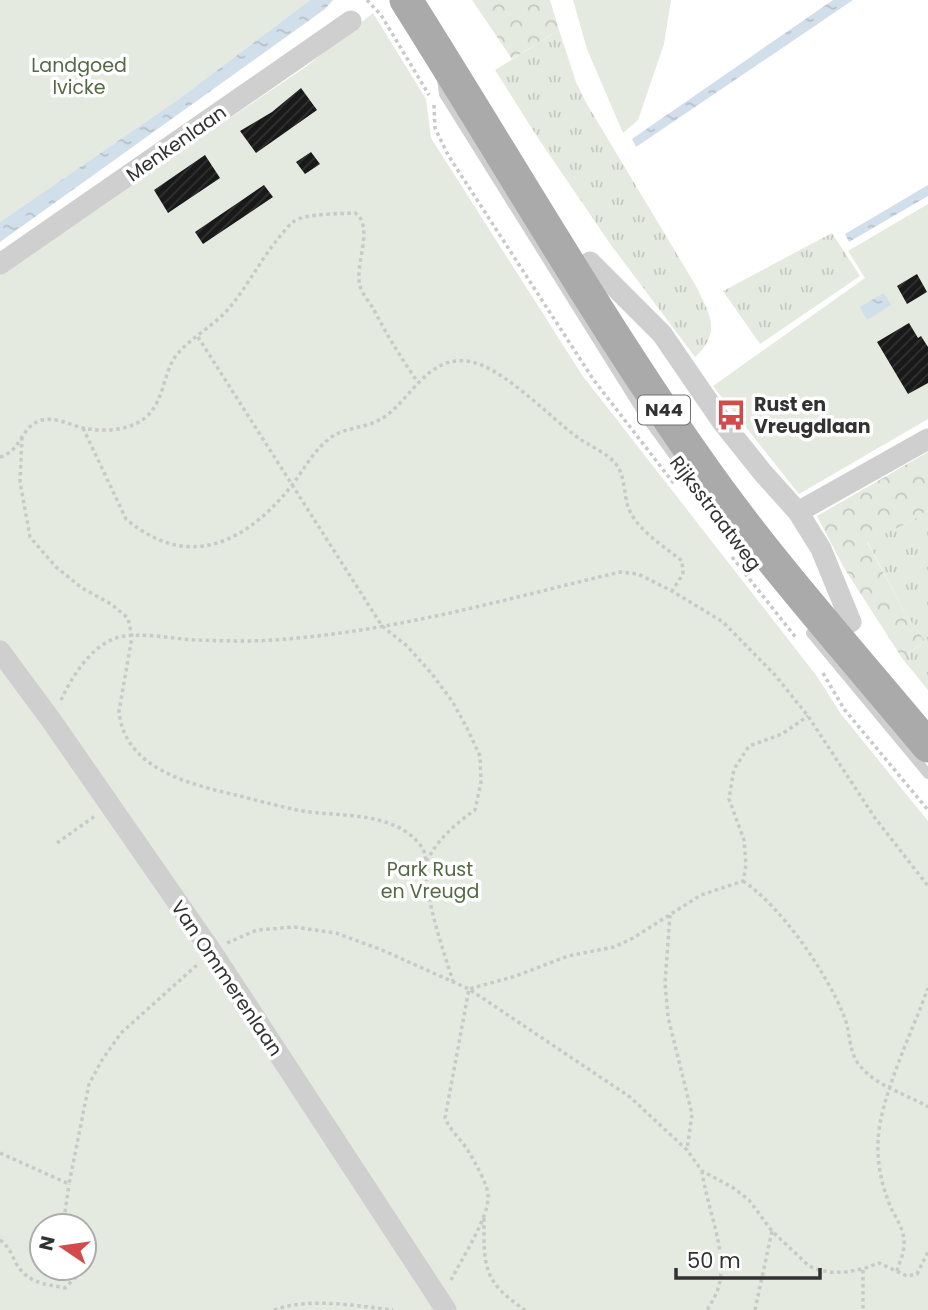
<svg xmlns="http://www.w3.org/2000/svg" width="928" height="1310" viewBox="0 0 928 1310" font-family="Poppins,sans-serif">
<defs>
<pattern id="grass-tufts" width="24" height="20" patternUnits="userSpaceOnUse" patternTransform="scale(1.75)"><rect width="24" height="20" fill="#e4eadf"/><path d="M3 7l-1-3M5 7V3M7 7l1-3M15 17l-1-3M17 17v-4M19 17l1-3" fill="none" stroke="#c4c9c0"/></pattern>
<pattern id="forest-crowns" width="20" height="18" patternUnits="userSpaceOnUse" patternTransform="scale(1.75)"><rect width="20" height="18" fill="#e4eadf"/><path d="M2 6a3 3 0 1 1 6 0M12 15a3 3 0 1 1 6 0" fill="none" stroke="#c4c9c0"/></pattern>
<pattern id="water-ripples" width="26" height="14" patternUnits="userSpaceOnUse" patternTransform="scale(1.75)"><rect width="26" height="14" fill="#d1dfea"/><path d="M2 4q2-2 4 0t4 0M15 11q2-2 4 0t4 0" fill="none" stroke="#b4c0c9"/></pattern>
<pattern id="building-hatch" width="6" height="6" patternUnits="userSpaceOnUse" patternTransform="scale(1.75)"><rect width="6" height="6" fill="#191919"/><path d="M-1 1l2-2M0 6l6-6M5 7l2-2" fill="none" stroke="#323232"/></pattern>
</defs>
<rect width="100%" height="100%" fill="#fff"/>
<path fill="url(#grass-tufts)" d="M 559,30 L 576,82 L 588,106 L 696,286 C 710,315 722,332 695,357 L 611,245 L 538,138 L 495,70 Z
M 832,233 L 860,276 L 760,344 L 723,291 Z
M 928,510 L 928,690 L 902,658 L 925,641 L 905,613 L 867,541 L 910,522 Z"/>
<path fill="url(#forest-crowns)" d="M 472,0 L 550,0 L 559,30 L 512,59 Z
M 928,452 L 928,510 L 910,522 L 867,542 L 905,613 L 925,641 L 902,658 L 844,568 L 817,516 Z"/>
<path fill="#e4eadf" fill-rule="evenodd" d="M 0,0 L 310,0 L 176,101 L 0,222 Z
M 573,0 L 671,0 L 664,44 L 638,120 L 623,133 L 587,49 Z
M 373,13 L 426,99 L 431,138 L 582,375 L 816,675 L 841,714 L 928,821 L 928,1310 L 0,1310 L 0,273 L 307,66 ZM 42,1226 L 84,1226 L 84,1268 L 42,1268 Z
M 928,204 L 928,419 L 799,494 L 713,386 L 865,278 L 848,251 Z"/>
<path fill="url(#water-ripples)" d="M 310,0 L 333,0 L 325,9 L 0,242 L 0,222 L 176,101 Z
M 833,0 L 853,0 L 636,147 L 632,139 Z
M 928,185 L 928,196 L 849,242 L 845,234 Z
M 884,293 L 891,305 L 867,320 L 860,307 Z"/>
<path fill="url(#building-hatch)" d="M 301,88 L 317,110 L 256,153 L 240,131 L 272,112 Z
M 311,152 L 320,164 L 305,174 L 296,162 Z
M 205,155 L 220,178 L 168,213 L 154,190 Z
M 264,185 L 273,197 L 203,244 L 195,232 Z
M 917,274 L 927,292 L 907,304 L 897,286 Z
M 909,323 L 918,338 L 921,336 L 928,347 L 928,383 L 908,394 L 877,342 Z"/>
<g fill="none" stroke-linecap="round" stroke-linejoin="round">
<path stroke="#c9c9c9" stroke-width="3.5" stroke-dasharray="3.5 3.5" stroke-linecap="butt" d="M 367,0 L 381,15 L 429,95
M 434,105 L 435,128 L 448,155 L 593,379 L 675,485
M 198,337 L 382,626 L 407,646 L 432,674 L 452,701 L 467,728 L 480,756 L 481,782 L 475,810 C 455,824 438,839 426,862
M 83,428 L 126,519 C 190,573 248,541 293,484 C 304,469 314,450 330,438 C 347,425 372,430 392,411 C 417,388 436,349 479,364 C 512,377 548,415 577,437 C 589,446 606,452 616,464 C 626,477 623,495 629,509 C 637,530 665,547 682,561 L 683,574 L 672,591
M 22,437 L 20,482 L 30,537 L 56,567 L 82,588 L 111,604 L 128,618 L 132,637 L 119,711 C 124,770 193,785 240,796 C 259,801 278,806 297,810 C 338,818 393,809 421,846 C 427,853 426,868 426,877 C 430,912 442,947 453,981
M 0,457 C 22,451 20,426 42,420 C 57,417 70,425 83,428 C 103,432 129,431 145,418 C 162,404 163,380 172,362 C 182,342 214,327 230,307 C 249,284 262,257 282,234 C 285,230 289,225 293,222 C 305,213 340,214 355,213 C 375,226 354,265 360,286 C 363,295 370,303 374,310 C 387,335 401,358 417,381
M 732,557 L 797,639
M 823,673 L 844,709 L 928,810
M 61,700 C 72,677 90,647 116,638 C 138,631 173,639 196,640 C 226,641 256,642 286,639 C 400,630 510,598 620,572 L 638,574 L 672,591 L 723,622 L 775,675 L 808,716 L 875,818 L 928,886
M 57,843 L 95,816
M 743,881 C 781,906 827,973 844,1016 C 851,1033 848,1052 860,1066 C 879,1088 905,1093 928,1107
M 670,915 L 665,983 L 668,1017 L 692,1114 L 687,1150
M 227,943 L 257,930 L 294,927 L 336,933 L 382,950 L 469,989 L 630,1097 L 687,1150 L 702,1171 L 732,1187 L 749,1200 L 772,1231 L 809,1266 C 832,1277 857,1272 879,1263 L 907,1276 L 917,1274 L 928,1252
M 0,1153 L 69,1184 L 89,1084 L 102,1060 L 121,1033 L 198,964
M 702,1171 C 706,1205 728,1253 719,1285 C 717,1294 712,1302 707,1310
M 484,1218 C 484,1266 482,1281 525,1310
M 63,1226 L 69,1184
M 0,1240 C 9,1247 11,1253 16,1263 C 27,1283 44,1284 65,1288 L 79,1274 L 76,1268
M 863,1270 L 863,1310
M 897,1271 C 899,1263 904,1254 904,1245 C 905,1227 893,1216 888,1200 C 881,1182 877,1161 878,1142 C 879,1099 913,1030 928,988
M 451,1280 C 461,1260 490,1216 488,1195 C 488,1186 475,1162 470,1154 C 463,1141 451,1132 445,1118 L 469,989 L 516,976 L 568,956 L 614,947 L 633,938 L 701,895 L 743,881 L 746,865 L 744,840 L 729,799 L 734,769 L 749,746 L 782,734 L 808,716
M 274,1310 C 308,1297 357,1306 393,1310
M 755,1310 L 772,1231"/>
<path stroke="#cfcfcf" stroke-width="10" d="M 442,79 L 444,94 L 645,416 L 737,542
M 811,633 L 928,774"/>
<path stroke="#cfcfcf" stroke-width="21" d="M 590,262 L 662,334 L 723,423 L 763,473 L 798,512 L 821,549 L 851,622
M 0,264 L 351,21
M 798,512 L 928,439
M 0,651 L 51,720 L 212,952 L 446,1310"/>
<path stroke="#aaa" stroke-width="33" d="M 406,0 C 502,152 592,309 695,457 C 765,558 849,651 928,746"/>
</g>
<defs>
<g id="bus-bare" transform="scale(2.415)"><path d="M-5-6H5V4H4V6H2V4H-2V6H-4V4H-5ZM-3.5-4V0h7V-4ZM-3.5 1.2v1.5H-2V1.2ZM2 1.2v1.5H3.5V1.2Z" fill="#d34a4b" stroke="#fff" stroke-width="2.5" paint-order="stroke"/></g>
</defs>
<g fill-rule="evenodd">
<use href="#bus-bare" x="731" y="415"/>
</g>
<g text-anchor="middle" stroke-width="7" stroke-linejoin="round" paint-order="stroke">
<rect fill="#fff" stroke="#707070" stroke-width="2" x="638" y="395.5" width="52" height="29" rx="5"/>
<g font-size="18" font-weight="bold" fill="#323232">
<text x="664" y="416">N44</text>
</g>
<g font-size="19" fill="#536a43" stroke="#fff">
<text x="79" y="72">Landgoed<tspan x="79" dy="22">Ivicke</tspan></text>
<text x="430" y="876">Park Rust<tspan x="430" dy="22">en Vreugd</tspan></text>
</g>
<g font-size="19" fill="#323232" stroke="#fff">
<text transform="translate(176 143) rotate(-35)" y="7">Menkenlaan</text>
<text transform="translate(716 513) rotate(53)" y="7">Rijksstraatweg</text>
<text transform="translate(227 978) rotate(56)" y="7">Van Ommerenlaan</text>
</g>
<g font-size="19" font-weight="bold" fill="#323232" stroke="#fff" text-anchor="start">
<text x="754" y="411">Rust en<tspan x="754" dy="22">Vreugdlaan</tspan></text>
</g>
</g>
<g transform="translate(63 1247) rotate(283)"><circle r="33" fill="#ffffff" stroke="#adadad" stroke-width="2"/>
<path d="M0-5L12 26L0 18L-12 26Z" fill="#d34a4b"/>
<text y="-10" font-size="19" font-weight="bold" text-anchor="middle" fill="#323232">N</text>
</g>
<path d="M676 1268v10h144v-10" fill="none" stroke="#323232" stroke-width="3.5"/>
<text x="687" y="1268" font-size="21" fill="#323232" stroke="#ffffff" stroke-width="5" paint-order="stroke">50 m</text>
</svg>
